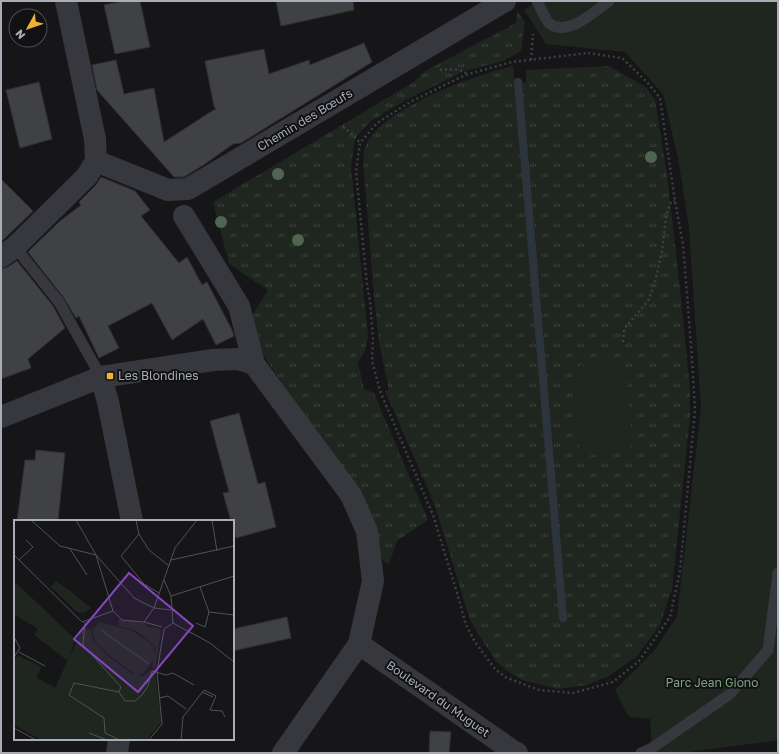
<svg xmlns="http://www.w3.org/2000/svg" width="779" height="754" viewBox="0 0 779 754" font-family="'Golos Text',sans-serif">
<defs>
<pattern id="grass-tufts" width="24" height="20" patternUnits="userSpaceOnUse"><rect width="24" height="20" fill="#1e261f"/><path d="M3 7l-1-3M5 7V3M7 7l1-3M15 17l-1-3M17 17v-4M19 17l1-3" fill="none" stroke="#3c433d"/></pattern>
</defs>
<rect width="100%" height="100%" fill="#161618"/>
<path fill="url(#grass-tufts)" d="M 517,11 L 525,22 L 521,51 L 503,61 L 464,71 L 404,101 L 371,121 L 355,138 L 351,167 L 368,336 L 365,350 L 358,363 L 364,389 L 374,393 L 428,520 L 397,541 L 389,564 L 376,556 L 356,493 L 263,355 L 250,319 L 268,290 L 229,264 L 213,202 L 414,82 L 425,71 L 516,23 Z
M 513,66 L 514,83 L 526,82 L 526,70 L 609,66 L 646,87 L 655,100 L 667,174 L 680,289 L 690,390 L 690,417 L 672,589 L 660,625 L 636,657 L 609,676 L 587,685 L 557,689 L 522,680 L 507,671 L 496,661 L 478,634 L 469,617 L 436,509 L 428,489 L 385,391 L 389,390 L 379,342 L 373,284 L 364,173 C 363,163 362,152 367,143 C 375,127 393,116 408,107 C 442,88 475,76 513,66 Z"/>
<path fill="#1e261f" d="M 537,1 L 778,1 L 778,739 L 774,741 L 681,753 L 652,753 L 650,719 L 629,717 L 615,690 L 654,651 L 677,616 L 701,408 L 689,228 L 678,158 L 663,94 L 625,52 L 546,44 L 524,10 Z
M 617,362 L 626,370 L 632,445 L 624,453 L 589,455 L 579,447 L 572,378 L 581,365 Z"/>
<g fill="none" stroke-linecap="round" stroke-linejoin="round">
<path stroke="#2c353c" stroke-width="8" d="M 518,82 L 563,618"/>
</g>
<path fill="#404145" stroke="#303034" d="M 123,1 L 140,1 L 150,47 L 115,54 L 104,5 Z
M 276,1 L 353,1 L 354,10 L 281,26 Z
M 364,43 L 372,62 L 241,143 L 233,144 L 205,164 L 184,177 L 174,177 L 97,90 L 92,65 L 116,60 L 124,94 L 154,88 L 164,142 L 212,111 L 216,109 L 214,106 L 205,61 L 264,49 L 269,74 L 309,60 L 310,65 Z
M 39,82 L 52,139 L 20,148 L 6,90 Z
M 101,177 L 135,191 L 150,210 L 141,216 L 179,263 L 187,257 L 202,285 L 207,282 L 232,330 L 234,336 L 216,345 L 203,319 L 172,340 L 152,303 L 108,326 L 119,348 L 99,358 L 79,316 L 76,318 L 64,298 L 28,252 L 60,221 L 81,205 L 79,202 L 96,185 Z
M 1,179 L 33,211 L 1,242 Z
M 17,261 L 53,306 L 65,328 L 28,359 L 31,368 L 1,379 L 1,269 L 8,267 Z
M 239,413 L 258,484 L 265,482 L 276,527 L 236,538 L 233,528 L 233,521 L 231,521 L 223,493 L 229,492 L 210,421 Z
M 36,450 L 65,453 L 58,521 L 17,521 L 25,460 L 35,460 Z
M 287,617 L 291,638 L 233,651 L 233,629 Z
M 430,731 L 451,732 L 449,753 L 429,753 Z"/>
<g fill="none" stroke-linecap="round" stroke-linejoin="round">
<path stroke="#3d3f44" stroke-width="2.5" stroke-dasharray="2 3" stroke-linecap="butt" d="M 588,53 L 622,58 L 647,82 L 660,98 L 675,201 L 683,244 L 692,358 L 695,410 L 680,571 L 670,617 L 639,661 L 613,682 L 573,693 L 539,690 L 505,677 L 495,669 L 475,642 L 466,625 L 457,593 L 433,515 L 380,391 L 372,361 L 373,339 L 370,301 L 367,285 L 356,171 L 360,143 L 377,123 L 410,102 L 465,75 L 512,62 Z
M 531,60 L 533,34
M 440,70 C 449,69 460,68 467,74
M 343,127 L 350,132 L 360,143
M 623,342 L 624,329 L 648,301 L 655,282 L 662,251 L 666,216 L 671,202 L 675,201"/>
<path stroke="#37383d" stroke-width="11" d="M 537,1 C 540,6 545,19 549,23 C 567,38 595,11 609,1
M 15,247 L 59,302 L 101,377
M 641,753 L 652,748 L 730,694 L 768,650 L 778,573"/>
<path stroke="#37383d" stroke-width="22" d="M 96,161 L 168,190 L 188,189 L 505,1
M 184,216 L 239,306 L 254,364
M 1,257 L 15,247 L 87,176 L 96,161 L 95,139 L 66,1
M 101,377 L 108,402 L 132,521
M 1,417 L 101,377 L 213,360 L 238,359 L 254,364 L 351,495 L 367,531 L 373,581 L 359,644 L 283,753
M 359,644 L 513,751 L 517,753
M 117,753 L 119,739"/>
</g>
<g fill="#506452">
<circle cx="651" cy="157" r="6"/>
<circle cx="278" cy="174" r="6"/>
<circle cx="221" cy="222" r="6"/>
<circle cx="298" cy="240" r="6"/>
</g>
<rect fill="#f2b134" stroke="#111113" stroke-width="1.5" x="106" y="372" width="8" height="8" rx="2"/>
<g text-anchor="middle" stroke-width="4" stroke-linejoin="round" paint-order="stroke">
<g font-size="12" fill="#a8adb8" stroke="#111113">
<text transform="translate(305 120) rotate(-31)" y="4">Chemin des Bœufs</text>
<text transform="translate(438 699) rotate(35)" y="4">Boulevard du Muguet</text>
</g>
<g font-size="12" fill="#a8adb8" stroke="#111113" text-anchor="start">
<text x="118" y="380">Les Blondines</text>
</g>
<g font-size="12" fill="#7fa381" stroke="#111113">
<text x="712" y="687">Parc Jean Giono</text>
</g>
</g>
<g transform="translate(14 520)">
<rect width="220" height="220" fill="#161618"/>
<path d="M 104,99 L 130,103 L 135,108 L 140,107 L 147,110 L 141,149 L 138,147 L 142,127 L 123,111 L 105,106 ZM 86,102 L 119,111 L 140,126 L 140,139 L 130,153 L 124,155 L 117,151 L 95,135 L 81,121 L 78,110 Z" fill="#1e261f"/>
<path d="M 0,61 L 61,119 L 54,141 L 20,115 L 24,109 L 0,94 Z" fill="#1e261f"/>
<path d="M 42,61 L 55,70 L 77,88 L 69,93 L 63,92 L 37,67 ZM 69,108 L 77,109 L 79,120 L 95,137 L 117,153 L 130,156 L 137,150 L 141,150 L 147,202 L 133,220 L 27,220 L 0,205 L 0,139 L 5,136 L 28,147 L 22,157 L 41,168 Z" fill="#1e261f"/>
<path fill="none" stroke="#2c353c" stroke-width="2" d="M 87,110 L 135,144"/>
<path fill="none" stroke="#505258" stroke-width="1" d="M 17,0 L 46,26 L 82,35M 62,0 L 82,35 L 120,78 L 140,88 L 157,90M 122,0 L 125,14 L 135,30 L 155,46M 198,0 L 203,31M 125,14 L 107,36 L 130,64 L 145,73M 56,29 L 73,55M 0,35 L 68,102 L 99,91M 82,35 L 99,91 L 108,100 L 130,102 L 140,88 L 161,28 L 183,0M 5,40 L 19,27 L 12,20M 157,40 L 220,26M 150,60 L 157,76 L 159,103 L 196,123 L 220,142M 186,67 L 195,92M 157,76 L 220,56M 195,92 L 220,95M 71,102 L 69,125 L 107,167 L 105,172 L 111,181 L 121,181 L 128,175 L 134,166 L 138,151 L 152,155 L 159,153 L 180,165M 130,102 L 148,107M 182,103 L 191,107 L 195,92M 0,117 L 6,128 L 0,137M 5,132 L 31,146M 105,172 L 60,163 L 55,175 L 90,198 L 91,213 L 106,220M 188,172 L 199,177M 145,178 L 154,176 L 172,189M 0,208 L 22,220M 75,213 L 93,220M 135,220 L 148,204 L 143,152 L 150,109 L 159,103M 167,220 L 169,197 L 190,170 L 202,176 L 196,190 L 208,191 L 211,197"/>
<path fill="#8446be" fill-opacity="0.15" stroke="#8446be" stroke-width="2" d="M 115,53 L 179,106 L 124,172 L 60,119 Z"/>
<rect width="220" height="220" fill="none" stroke="#a8adb8" stroke-width="2"/>
</g>
<rect width="779" height="754" fill="none" stroke="#a8adb8" stroke-width="4"/>
<g transform="translate(28 28) rotate(230)"><circle r="19" fill="#111113" stroke="#4d4f55"/>
<path d="M0-3L7 15L0 10L-7 15Z" fill="#f2b134"/>
<text y="-6" font-size="11" font-weight="bold" text-anchor="middle" fill="#a8adb8">N</text>
</g>
</svg>
